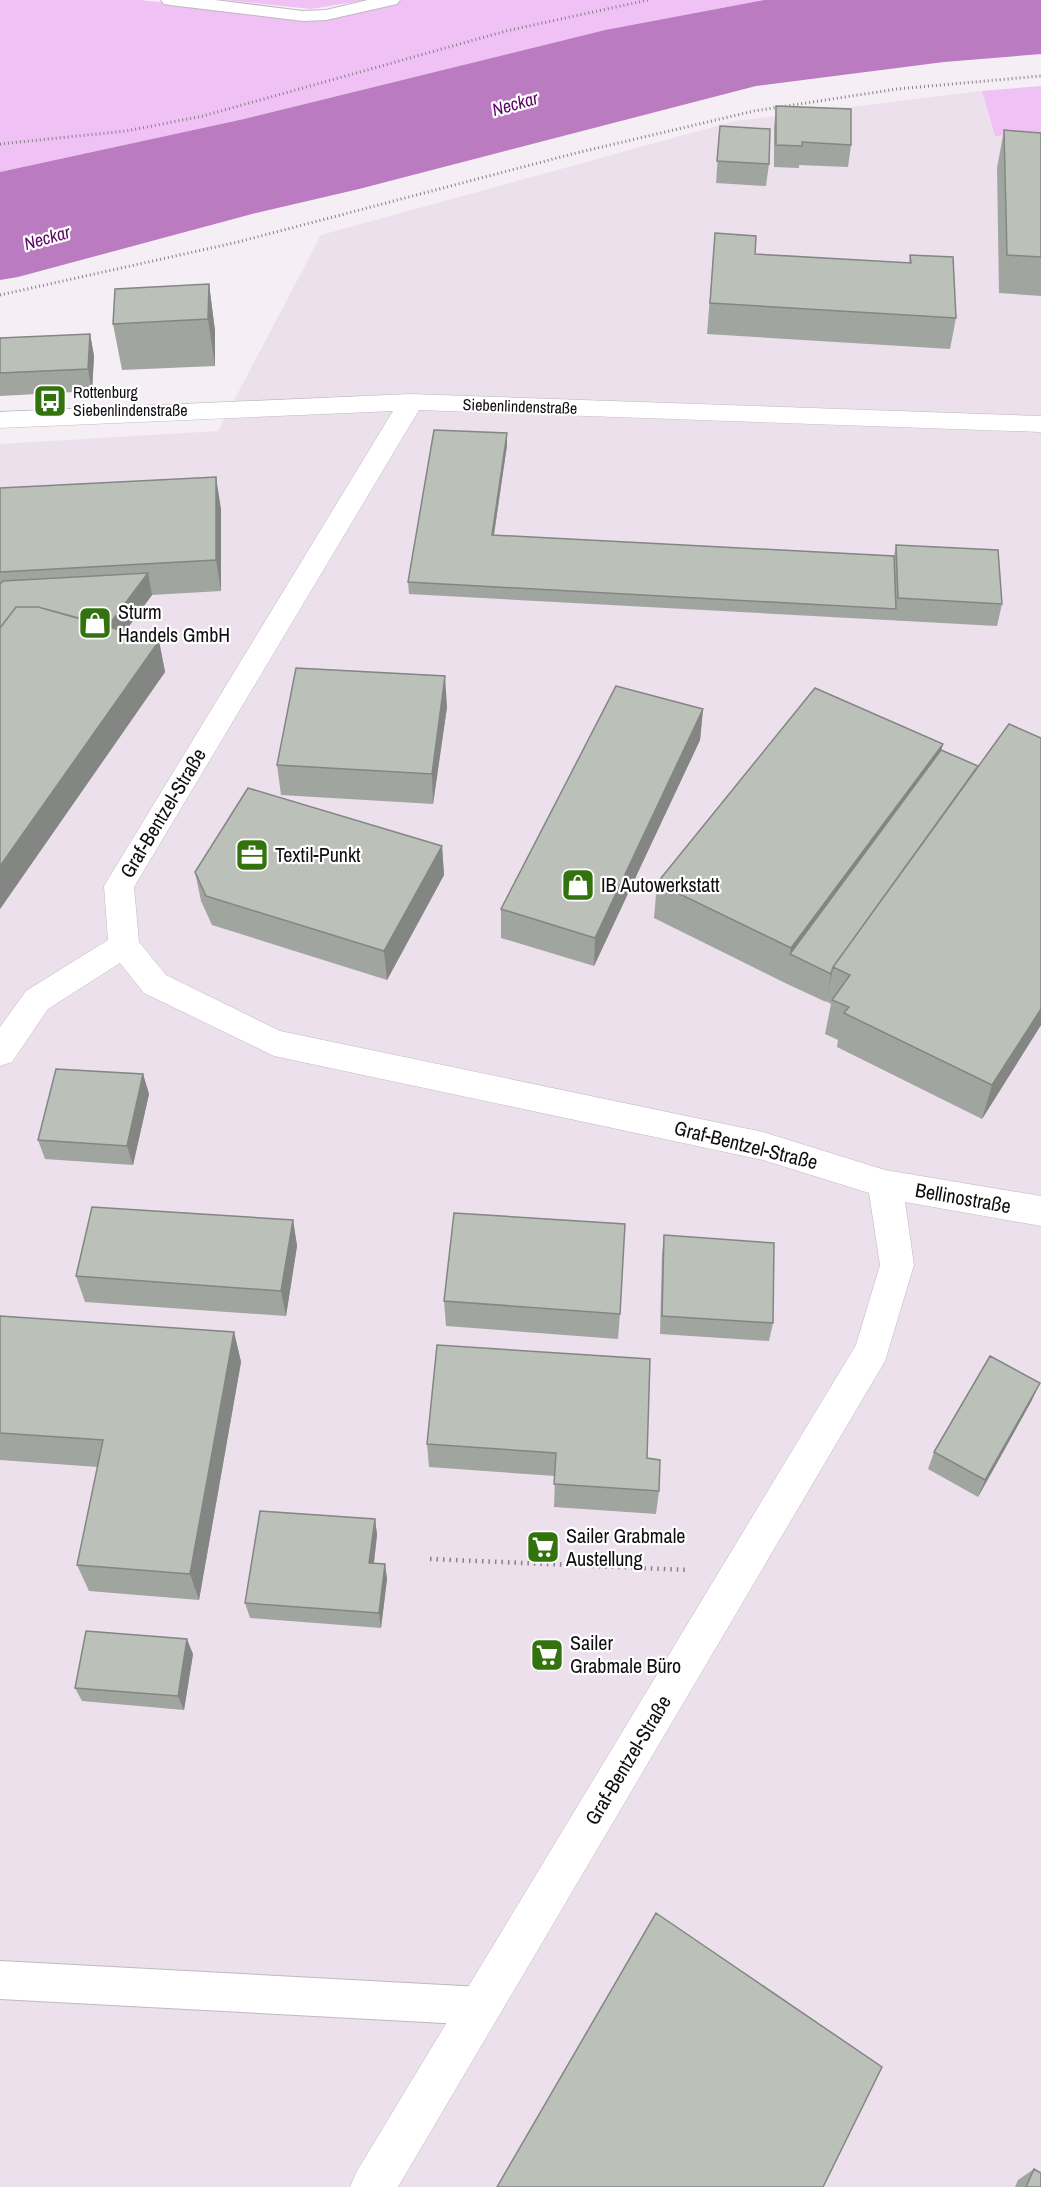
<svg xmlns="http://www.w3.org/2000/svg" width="1041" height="2187" viewBox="0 0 1041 2187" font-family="'Archivo Narrow',sans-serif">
<rect width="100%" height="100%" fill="#f5eef5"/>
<path fill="#ebe0ec" d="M 982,91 L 995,136 L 1041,134 L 1041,2187 L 0,2187 L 0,444 L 218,431 L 321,235 L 735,121 Z"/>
<path fill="#efc1f4" d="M 0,0 L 140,0 L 263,13 L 307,14 L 401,0 L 764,0 L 605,30 L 244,119 L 0,172 Z
M 225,0 L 367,0 L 311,9 Z
M 1041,86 L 1041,134 L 995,136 L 982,91 Z"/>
<path fill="#ba7bc1" d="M 764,0 L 1041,0 L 1041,54 L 944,62 L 756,86 L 359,189 L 252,214 L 18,277 L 0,280 L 0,172 L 244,119 L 605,30 Z"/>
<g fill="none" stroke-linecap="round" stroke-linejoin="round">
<g stroke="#bfb9c0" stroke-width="2">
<path id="lane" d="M 161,0 L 215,0 L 303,11 L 326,10 L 368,0 L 400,0 L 397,4 L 326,20 L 303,21 L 170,5 L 164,4 Z
M 0,1961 L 481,1987 L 494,1993 L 500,2006 L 494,2019 L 481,2025 L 0,1999 Z"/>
</g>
<g stroke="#bfb9c0" stroke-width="1">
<path id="street" d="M 411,394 L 1041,416 L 1041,432 L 419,410 L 134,887 L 139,942 L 166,975 L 280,1031 L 763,1132 L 885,1170 L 1041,1196 L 1041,1226 L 905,1202 L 914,1265 L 885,1361 L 398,2187 L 350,2187 L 357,2171 L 856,1345 L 880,1265 L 869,1193 L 763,1160 L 274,1056 L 144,993 L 120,963 L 48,1009 L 12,1062 L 0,1066 L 0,1027 L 26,991 L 108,940 L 104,886 L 393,411 L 0,428 L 0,412 Z"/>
</g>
<path stroke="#868186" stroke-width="3" stroke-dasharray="1 3" stroke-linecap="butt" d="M 0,144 L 126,131 L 203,116 L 506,31 L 648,0
M 0,295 L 238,242 L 572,154 L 754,111 L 897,89 L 1041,76"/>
<path stroke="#868186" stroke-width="4.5" stroke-dasharray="1.5 5" stroke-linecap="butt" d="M 430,1559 L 688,1570"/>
<use href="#lane" fill="#fff" fill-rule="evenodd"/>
<use href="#street" fill="#fff" fill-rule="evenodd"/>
</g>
<path fill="#a1a59f" d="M 776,106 L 851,145 L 848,167 L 799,165 L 799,168 L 774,167 L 774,128 Z
M 720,126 L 769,164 L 766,186 L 716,183 Z
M 1004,130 L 1041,133 L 1041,296 L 999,293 L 997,168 Z
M 715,233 L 755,254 L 909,263 L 910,255 L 956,318 L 950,349 L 707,334 Z
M 209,284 L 215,331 L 215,366 L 122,370 L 113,324 Z
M 90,334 L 94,356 L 92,391 L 0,396 L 0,338 Z
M 507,445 L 494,535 L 894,556 L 896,545 L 1002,604 L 997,626 L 409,594 L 408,582 Z
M 0,488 L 221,509 L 221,591 L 152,595 L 125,631 L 159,641 L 165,672 L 0,909 Z
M 447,707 L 433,804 L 281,795 L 277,765 Z
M 703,709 L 700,740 L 594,966 L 501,938 L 501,909 Z
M 1041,738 L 1041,1025 L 982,1119 L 837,1047 L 838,1040 L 825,1034 L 831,1004 L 826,1001 L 826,1002 L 785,983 L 654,918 L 657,883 L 941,750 L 978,766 Z
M 442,846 L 444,875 L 387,980 L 212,925 L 201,901 L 195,872 Z
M 143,1074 L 149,1094 L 133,1165 L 45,1159 L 38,1140 Z
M 293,1220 L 297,1246 L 286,1316 L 85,1302 L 76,1276 Z
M 664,1235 L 773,1323 L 769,1341 L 660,1334 L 662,1254 Z
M 444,1301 L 620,1314 L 618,1339 L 446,1326 Z
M 0,1316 L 234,1332 L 241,1362 L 199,1600 L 89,1591 L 77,1565 L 98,1467 L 0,1460 Z
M 1032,1400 L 978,1497 L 928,1469 L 934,1452 Z
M 427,1444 L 647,1458 L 659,1491 L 656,1514 L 554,1507 L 555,1476 L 429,1467 Z
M 375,1519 L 377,1535 L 374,1563 L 385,1564 L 387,1579 L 381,1628 L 250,1618 L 245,1603 Z
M 193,1654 L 184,1710 L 82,1701 L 75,1688 Z
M 1034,2169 L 1041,2187 L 1015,2187 L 1018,2180 Z"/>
<path fill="#838682" d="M 209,284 L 215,331 L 215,366 L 208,319 Z
M 90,334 L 94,356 L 92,391 L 88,369 Z
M 507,433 L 507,445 L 492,547 L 492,535 Z
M 216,477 L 221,509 L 221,591 L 216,560 Z
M 148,573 L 152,595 L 108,655 L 103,633 Z
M 159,641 L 165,672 L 0,909 L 0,866 Z
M 445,676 L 447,707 L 433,804 L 432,774 Z
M 703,709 L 700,740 L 594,966 L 595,938 Z
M 943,744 L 934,780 L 790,954 L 791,948 Z
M 442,846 L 444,875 L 387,980 L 384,951 Z
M 832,973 L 826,1001 L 826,1002 L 831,974 Z
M 1041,1009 L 1041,1025 L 982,1119 L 992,1085 Z
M 143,1074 L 149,1094 L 133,1165 L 127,1146 Z
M 293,1220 L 297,1246 L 286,1316 L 281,1291 Z
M 234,1332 L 241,1362 L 199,1600 L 190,1574 Z
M 1040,1383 L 1032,1400 L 978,1497 L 985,1480 Z
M 375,1519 L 377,1535 L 372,1578 L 369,1563 Z
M 385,1564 L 387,1579 L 381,1628 L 379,1613 Z
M 187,1639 L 193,1654 L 184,1710 L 178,1696 Z"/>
<path fill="#bbc0b9" stroke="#838682" stroke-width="1.5" d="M 776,106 L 851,109 L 851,145 L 802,142 L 802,146 L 776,145 Z
M 720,126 L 770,129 L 769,164 L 717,161 Z
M 1004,130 L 1041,133 L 1041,257 L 1007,255 Z
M 715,233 L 756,236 L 755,254 L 911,263 L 910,255 L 953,257 L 956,318 L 710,303 Z
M 209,284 L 208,319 L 113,324 L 115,289 Z
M 90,334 L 88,369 L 0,373 L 0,338 Z
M 434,430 L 507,433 L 492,535 L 894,556 L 896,609 L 408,582 Z
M 216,477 L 216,560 L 0,572 L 0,488 Z
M 896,545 L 998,550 L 1002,604 L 898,598 Z
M 148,573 L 108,626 L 38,607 L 16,607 L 0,628 L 0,584 L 3,581 Z
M 16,607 L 38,607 L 159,641 L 0,866 L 0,628 Z
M 296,668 L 445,676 L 432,774 L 277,765 Z
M 616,686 L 703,709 L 595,938 L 501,909 Z
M 815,688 L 943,744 L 791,948 L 657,883 Z
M 1009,724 L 1041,738 L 1041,1009 L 992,1085 L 844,1013 L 849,1007 L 832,1000 L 850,975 L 833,967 Z
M 941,750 L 978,766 L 833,967 L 831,974 L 790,954 Z
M 248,788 L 442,846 L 384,951 L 206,896 L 195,872 Z
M 56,1069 L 143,1074 L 127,1146 L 38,1140 Z
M 92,1207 L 293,1220 L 281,1291 L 76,1276 Z
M 454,1213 L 625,1224 L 620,1314 L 444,1301 Z
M 664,1235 L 774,1243 L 773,1323 L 662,1316 Z
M 0,1316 L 234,1332 L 190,1574 L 77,1565 L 103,1440 L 0,1433 Z
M 437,1345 L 650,1359 L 647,1458 L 660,1460 L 659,1491 L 554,1484 L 556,1453 L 427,1444 Z
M 990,1356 L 1040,1383 L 985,1480 L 934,1452 Z
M 260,1511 L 375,1519 L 369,1563 L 385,1564 L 379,1613 L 245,1603 Z
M 86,1631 L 187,1639 L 178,1696 L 75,1688 Z
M 656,1913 L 882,2067 L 823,2187 L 497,2187 Z
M 1034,2169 L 1041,2173 L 1041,2187 L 1026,2187 Z"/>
<defs>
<g id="bus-square" transform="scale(1.725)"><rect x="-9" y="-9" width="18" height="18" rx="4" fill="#33730d" stroke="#fff"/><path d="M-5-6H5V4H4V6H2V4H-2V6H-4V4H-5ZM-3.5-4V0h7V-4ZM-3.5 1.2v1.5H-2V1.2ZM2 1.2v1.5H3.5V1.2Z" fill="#fff"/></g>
<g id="shop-square" transform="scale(1.725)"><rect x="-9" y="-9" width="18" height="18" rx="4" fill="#33730d" stroke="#fff"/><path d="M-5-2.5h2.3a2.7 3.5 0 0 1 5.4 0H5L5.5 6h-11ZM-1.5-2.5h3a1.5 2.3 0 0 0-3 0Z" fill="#fff"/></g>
<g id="office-square" transform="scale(1.725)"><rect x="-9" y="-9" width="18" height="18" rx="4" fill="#33730d" stroke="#fff"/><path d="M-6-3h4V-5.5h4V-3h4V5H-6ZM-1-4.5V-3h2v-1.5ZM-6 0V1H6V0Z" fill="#fff"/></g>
<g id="supermarket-square" transform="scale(1.725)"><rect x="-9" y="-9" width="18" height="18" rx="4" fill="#33730d" stroke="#fff"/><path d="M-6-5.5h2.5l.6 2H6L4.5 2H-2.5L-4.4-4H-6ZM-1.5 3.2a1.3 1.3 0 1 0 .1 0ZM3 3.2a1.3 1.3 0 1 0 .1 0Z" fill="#fff"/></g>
</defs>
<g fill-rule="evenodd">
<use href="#bus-square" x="50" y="401"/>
<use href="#shop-square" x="95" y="623"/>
<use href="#office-square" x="252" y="855"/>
<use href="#shop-square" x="578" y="885"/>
<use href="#supermarket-square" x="543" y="1547"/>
<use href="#supermarket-square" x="547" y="1655"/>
</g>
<g text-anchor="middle" stroke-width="4.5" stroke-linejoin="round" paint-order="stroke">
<g font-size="16" fill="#100e10" stroke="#fff" text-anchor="start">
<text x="73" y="398">Rottenburg<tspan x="73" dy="18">Siebenlindenstraße</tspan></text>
</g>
<g font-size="16" fill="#100e10" stroke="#fff">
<text transform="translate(520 406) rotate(2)" y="6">Siebenlindenstraße</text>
</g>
<g font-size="18" font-style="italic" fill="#590563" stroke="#fff">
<text transform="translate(515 104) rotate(-16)" y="6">Neckar</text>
<text transform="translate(47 238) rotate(-16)" y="6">Neckar</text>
</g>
<g font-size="20" fill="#100e10" stroke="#fff" text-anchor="start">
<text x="118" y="619">Sturm<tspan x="118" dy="23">Handels GmbH</tspan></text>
<text x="275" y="862">Textil-Punkt</text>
<text x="601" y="892">IB Autowerkstatt</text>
<text x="566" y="1543">Sailer Grabmale<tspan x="566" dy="23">Austellung</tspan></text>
<text x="570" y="1650">Sailer<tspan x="570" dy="23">Grabmale Büro</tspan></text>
</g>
<g font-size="20" fill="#100e10" stroke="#fff">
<text transform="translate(163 813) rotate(-59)" y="7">Graf-Bentzel-Straße</text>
<text transform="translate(746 1145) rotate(14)" y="7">Graf-Bentzel-Straße</text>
<text transform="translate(963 1198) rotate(10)" y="7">Bellinostraße</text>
<text transform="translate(628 1760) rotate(-59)" y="7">Graf-Bentzel-Straße</text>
</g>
</g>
</svg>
